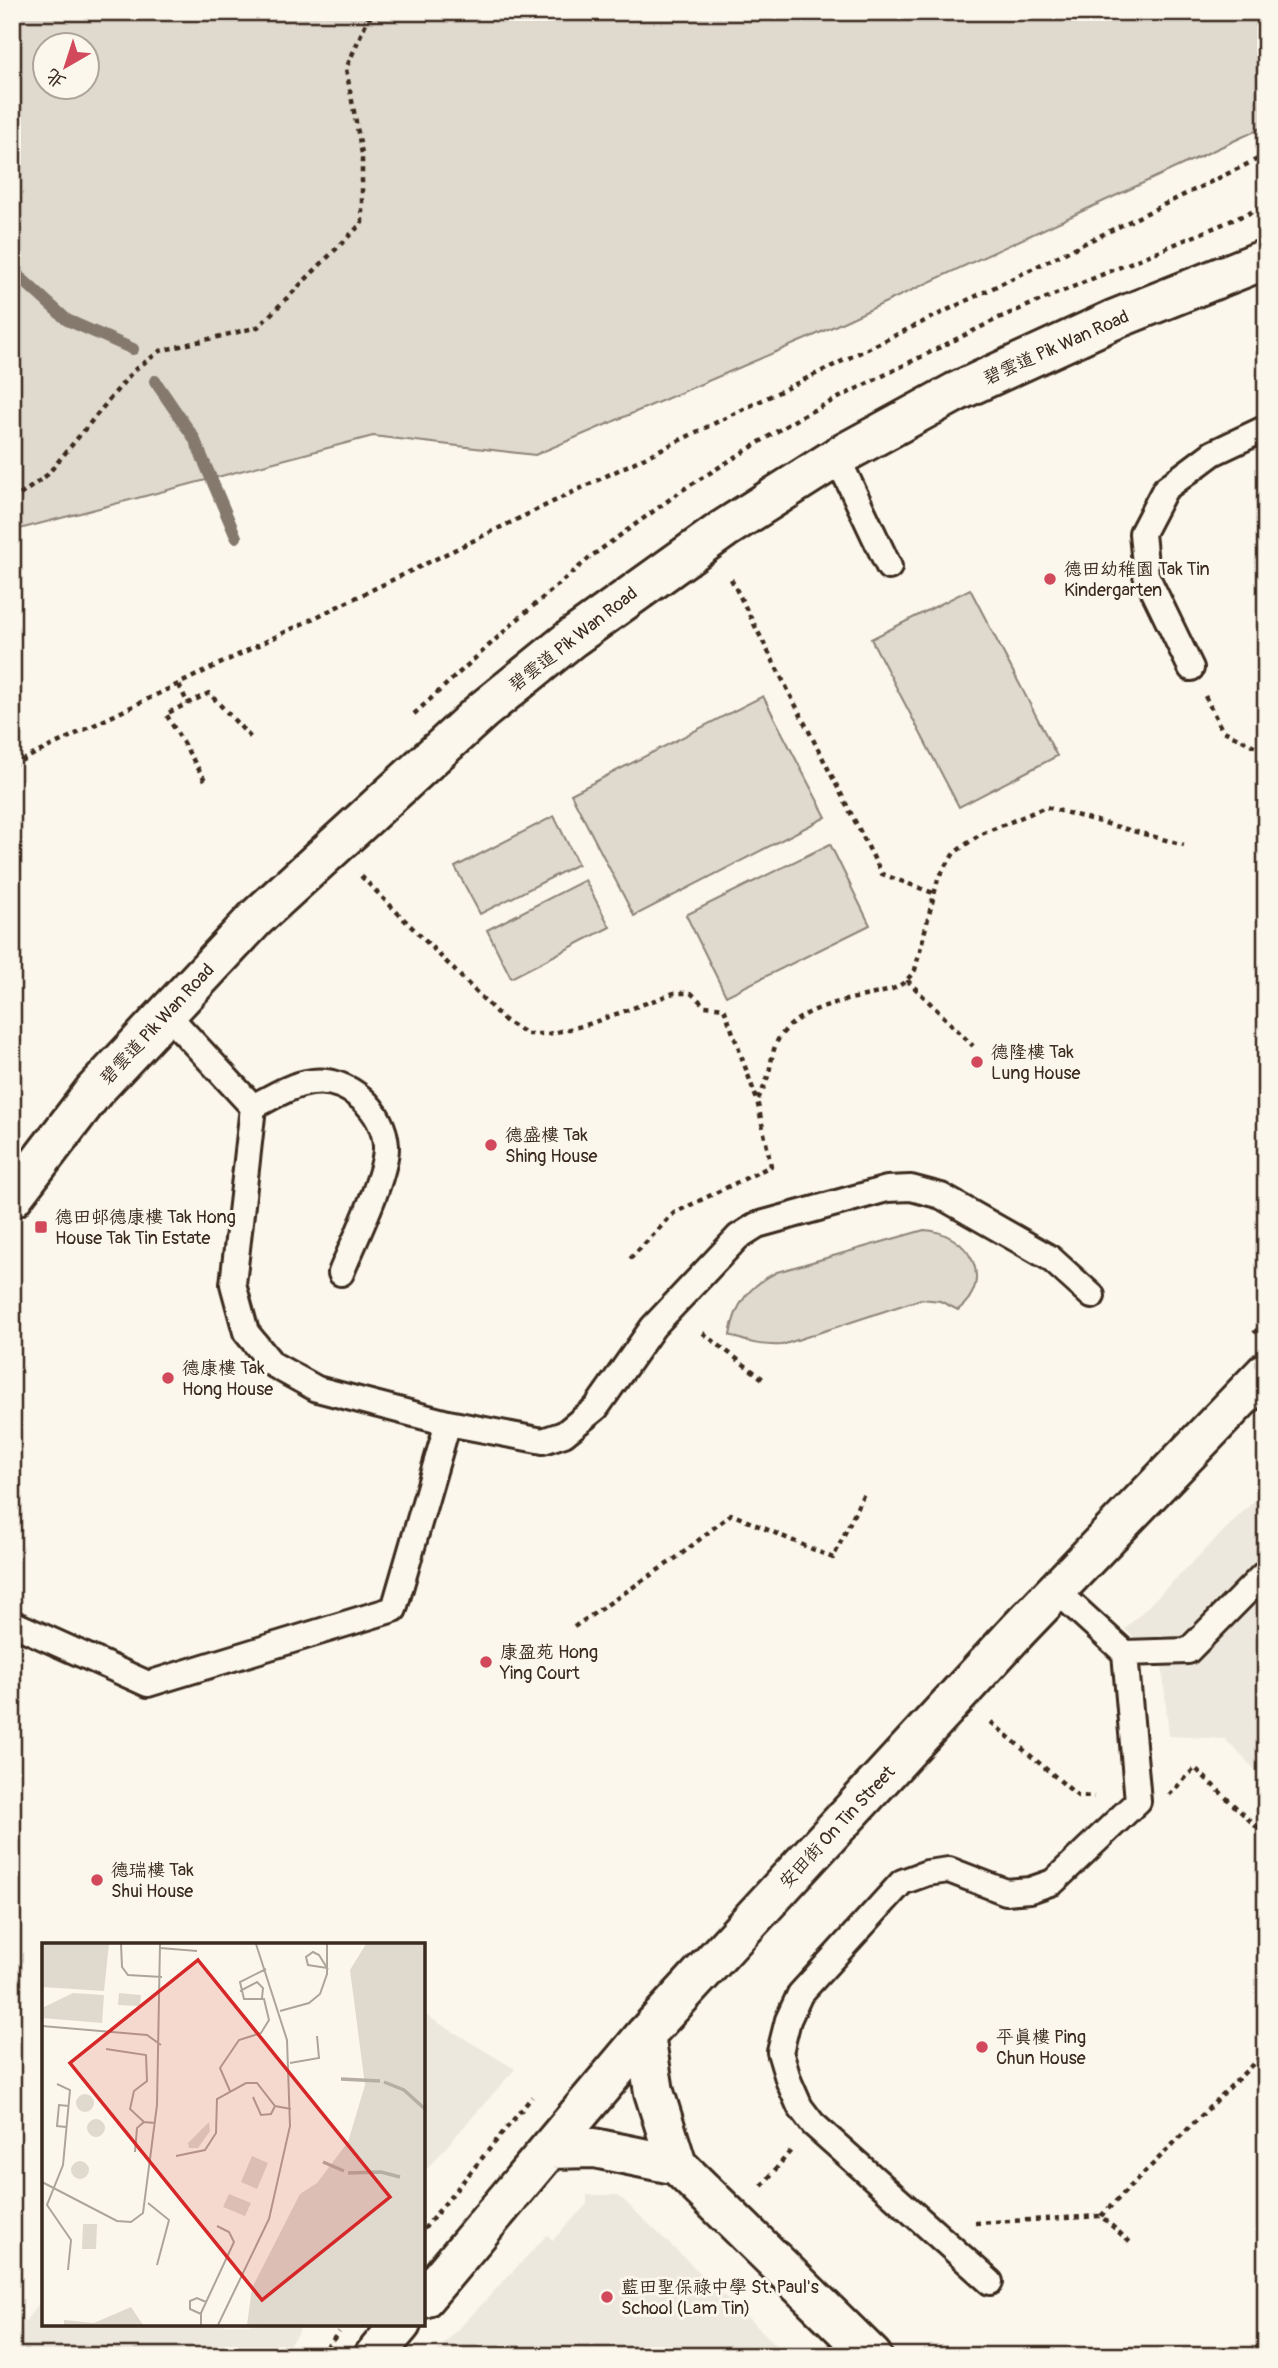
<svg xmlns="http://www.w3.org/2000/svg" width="1278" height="2368" viewBox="0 0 1278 2368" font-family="Pangolin,'LXGW WenKai TC',sans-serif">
<rect width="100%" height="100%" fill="#fbf7ec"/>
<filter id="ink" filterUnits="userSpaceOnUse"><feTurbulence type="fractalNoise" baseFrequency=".0143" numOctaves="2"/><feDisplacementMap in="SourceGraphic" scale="14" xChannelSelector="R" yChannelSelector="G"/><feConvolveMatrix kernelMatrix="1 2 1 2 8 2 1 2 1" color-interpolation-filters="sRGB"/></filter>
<g filter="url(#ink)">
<path fill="#ede8dd" d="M 1266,1489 L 1266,1781 L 1225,1739 L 1169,1736 L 1162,1665 L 1125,1629 Z
M 424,2014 L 515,2069 L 424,2172 Z
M 587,2195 L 618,2195 L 788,2356 L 433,2356 L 547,2235 L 553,2240 L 587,2204 Z
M 44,2297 L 44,2324 L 299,2324 L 299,2332 L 280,2356 L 12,2356 L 12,2338 Z"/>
<path fill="#dfd9ce" stroke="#8d8276" stroke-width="2" fill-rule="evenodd" d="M 12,12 L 1266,12 L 1266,126 L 813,336 L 535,455 L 373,436 L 12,531 ZM 46,46 L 88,46 L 88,88 L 46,88 Z
M 970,589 L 1057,756 L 959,807 L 871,639 Z
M 763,696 L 826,817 L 634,916 L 571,794 Z
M 554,816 L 578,864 L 480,914 L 455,867 Z
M 830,844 L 870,925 L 726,996 L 686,915 Z
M 585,880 L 610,927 L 511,978 L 487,930 Z
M 924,1230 C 967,1232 997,1279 958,1310 L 940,1301 L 921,1299 L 782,1345 C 762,1346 748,1343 730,1335 C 735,1304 749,1286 777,1272 Z"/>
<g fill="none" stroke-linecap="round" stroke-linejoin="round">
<path stroke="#85796d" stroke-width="12" d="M 12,270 L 67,320 L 133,349
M 155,381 L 194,438 L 236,537"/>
<g stroke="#3b2a1e" stroke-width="30">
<path id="service" d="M 837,457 L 889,567
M 1191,668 L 1146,575 L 1142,533 L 1165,489 L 1213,453 L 1266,428
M 166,1013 L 253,1107 L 233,1284 L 246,1332 L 272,1364 L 317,1389 L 448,1423 L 543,1441 L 564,1434 L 596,1408 L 653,1327 L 738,1237 L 757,1225 L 887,1189 L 911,1188 L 941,1196 L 1050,1258 L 1092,1296
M 253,1107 C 272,1097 290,1085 312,1082 C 348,1077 384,1110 386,1146 C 387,1175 353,1243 341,1273
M 12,1623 L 148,1684 L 394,1609 L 448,1423
M 1125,1653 L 1188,1651 L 1266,1572
M 990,2282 L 813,2124 L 800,2107 L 789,2082 L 780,2052 L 788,2020 L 800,1994 L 902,1882 L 927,1873 L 949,1870 L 1006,1892 L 1030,1890 L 1053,1882 L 1138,1801 L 1125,1653 L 1056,1590"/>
</g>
<g stroke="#3b2a1e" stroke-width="44">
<path id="minor" d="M 645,2035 L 654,2092 L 677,2165 L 872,2356
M 550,2149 L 594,2148 L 677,2165
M 424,2298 L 645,2035 L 1018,1630 L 1266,1372
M 374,2356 L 401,2324"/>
</g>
<g stroke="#3b2a1e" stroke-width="44">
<path id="secondary" d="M 12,1198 L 94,1091 L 256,918 L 482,711 L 572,638 L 724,529 L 837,457 L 956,392 L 1113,320 L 1266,259"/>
</g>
<path stroke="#3b2a1e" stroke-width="4.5" stroke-dasharray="5 5" stroke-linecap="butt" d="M 12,501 L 47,475 L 133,371 L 160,351 L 258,327 L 362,223 L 362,154 L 346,69 L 368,18 L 401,12
M 731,579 L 882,874 L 933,893
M 179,685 L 188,704
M 1205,696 L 1222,730 L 1266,752
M 414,714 L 519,618 L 593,555 L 684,489 L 800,417 L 1001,317 L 1266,206
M 12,765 L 1266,155
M 205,780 L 166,714 L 209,693 L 251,738
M 361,876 L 504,1020 L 527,1034 L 548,1034 L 586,1025 L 674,993 L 691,993 L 705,1006 L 724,1008 L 757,1100 L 771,1166 L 674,1213 L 630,1259
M 907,980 L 973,1046
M 758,1099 C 761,1093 765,1086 767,1079 C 772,1065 771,1051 779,1038 C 802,1004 851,1000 887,991 C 900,987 907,981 915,970 L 938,879 L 954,853 L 979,835 L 1046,807 L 1184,845
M 703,1333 L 763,1379
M 1254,1333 L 1266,1321
M 574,1627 L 679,1556 L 731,1514 L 833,1558 L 865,1491
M 991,1722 L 1078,1796 L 1094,1797
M 1169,1795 L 1195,1768 L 1266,1836
M 762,2186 L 792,2149
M 1101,2216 L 1266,2051
M 975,2223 L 1101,2216 L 1132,2244
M 424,2229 L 532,2097
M 320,2356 L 339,2332"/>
<use href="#service" stroke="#fbf7ec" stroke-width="24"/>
<use href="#minor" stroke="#fbf7ec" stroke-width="38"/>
<use href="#secondary" stroke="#fbf7ec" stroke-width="38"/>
</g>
</g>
<g fill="#d1495b" stroke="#fbf7ec" stroke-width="2.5">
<circle cx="1050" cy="579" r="7"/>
<circle cx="977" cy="1062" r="7"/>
<circle cx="491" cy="1145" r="7"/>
<rect x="34" y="1220" width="14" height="14" rx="3.5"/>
<circle cx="168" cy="1378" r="7"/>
<circle cx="486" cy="1662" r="7"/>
<circle cx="97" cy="1880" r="7"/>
<circle cx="982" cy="2047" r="7"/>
<circle cx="607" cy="2297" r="7"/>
</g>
<g text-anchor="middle" stroke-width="6" stroke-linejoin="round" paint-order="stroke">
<g font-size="18" fill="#3b2a1e" stroke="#fbf7ec">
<text transform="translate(1056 347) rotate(-24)" y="6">碧雲道 Pik Wan Road</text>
<text transform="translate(573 639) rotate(-38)" y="6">碧雲道 Pik Wan Road</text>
<text transform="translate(157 1024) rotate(-47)" y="6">碧雲道 Pik Wan Road</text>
<text transform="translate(837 1827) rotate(-47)" y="6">安田街 On Tin Street</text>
</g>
<g font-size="18" fill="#3b2a1e" stroke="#fbf7ec" text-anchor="start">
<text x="1064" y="575">德田幼稚園 Tak Tin<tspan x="1064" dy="21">Kindergarten</tspan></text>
<text x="991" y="1058">德隆樓 Tak<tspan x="991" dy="21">Lung House</tspan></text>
<text x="505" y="1141">德盛樓 Tak<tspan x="505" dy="21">Shing House</tspan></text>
<text x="55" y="1223">德田邨德康樓 Tak Hong<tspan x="55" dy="21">House Tak Tin Estate</tspan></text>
<text x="182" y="1374">德康樓 Tak<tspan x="182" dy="21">Hong House</tspan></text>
<text x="500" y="1658">康盈苑 Hong<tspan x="500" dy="21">Ying Court</tspan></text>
<text x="111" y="1876">德瑞樓 Tak<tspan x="111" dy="21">Shui House</tspan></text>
<text x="996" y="2043">平真樓 Ping<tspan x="996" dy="21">Chun House</tspan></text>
<text x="621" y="2293">藍田聖保祿中學 St. Paul's<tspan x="621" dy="21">School (Lam Tin)</tspan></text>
</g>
</g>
<g transform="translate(42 1943)">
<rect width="383" height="383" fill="#fbf7ec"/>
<path d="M 0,1 L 67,1 L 62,48 L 0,44 ZM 324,1 L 383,1 L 383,382 L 205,382 L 210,345 L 258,251 L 275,240 L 306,199 L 323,142 L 308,27 ZM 31,50 L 62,52 L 60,80 L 0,75 L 0,65 ZM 77,50 L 99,52 L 98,63 L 76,62 ZM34 160a9 9 0 1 1 18 0a9 9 0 1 1-18 0ZM45 185a9 9 0 1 1 18 0a9 9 0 1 1-18 0ZM 167,179 L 168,188 L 156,205 L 147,205 L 146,200 ZM 210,213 L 226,220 L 215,246 L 199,239 ZM29 227a9 9 0 1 1 18 0a9 9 0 1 1-18 0ZM 187,251 L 209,260 L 203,273 L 181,264 ZM 41,281 L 55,281 L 54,306 L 40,306 ZM 89,364 L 101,382 L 22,382 L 22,377 L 52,380 Z" fill="#dfd9ce"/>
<path fill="none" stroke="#b6aea2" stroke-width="3.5" d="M 299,136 L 338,138M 342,139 L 362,147 L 384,167M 281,219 L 302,228M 306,230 L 339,229 L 358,234"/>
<path fill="none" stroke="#aea59a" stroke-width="2" d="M 79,1 L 80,24 L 86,32 L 120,34M 118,5 L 155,8M 271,9 L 277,12 L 285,25 L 266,22 L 264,14 ZM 198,48 L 215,39 L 221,45 L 220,55M 238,68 L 267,60 L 278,51 L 285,31 L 285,1M 0,83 L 105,92 L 119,102M 64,106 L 104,112 L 105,138 L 92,148 L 88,166 L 102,179 L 113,180M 248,120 L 277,115 L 275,93M 15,141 L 28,147 L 21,222 L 5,262 L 29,297 L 26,327M 188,148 L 178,125 L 197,97 L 219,90 L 227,77 L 222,56 L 202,56 L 198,39 L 224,26M 211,154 L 219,172 L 229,171 L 233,163M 24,184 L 15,183 L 17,162 L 27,163M 93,209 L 95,185 L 102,179M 134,213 L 163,207 L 174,190 L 175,156 L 204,140 L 215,140 L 233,163 L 249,166M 0,239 L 75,278 L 89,279 L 101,270 L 115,162 L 118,1M 106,260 L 127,277 L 115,322M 159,371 L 148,366 L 148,358 L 155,355 L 164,359M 159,382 L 159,370 L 192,299 L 187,289 L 175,283M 176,382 L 227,276 L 248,183 L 245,97 L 214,1"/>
<path fill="#d62828" fill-opacity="0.15" stroke="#d62828" stroke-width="3.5" d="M 156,17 L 348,254 L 220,357 L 28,120 Z"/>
<rect width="383" height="383" fill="none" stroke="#3b2a1e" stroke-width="3.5"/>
</g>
<rect width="1278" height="2368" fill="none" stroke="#fbf7ec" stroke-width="42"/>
<rect x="21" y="21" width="1236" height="2326" fill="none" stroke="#3b2a1e" stroke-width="2.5" filter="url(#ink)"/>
<g transform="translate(66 66) rotate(219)"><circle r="33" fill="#fbf7ec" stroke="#aea59a" stroke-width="2"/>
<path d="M0-5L12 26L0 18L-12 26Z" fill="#d1495b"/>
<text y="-10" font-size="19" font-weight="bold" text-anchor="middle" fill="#3b2a1e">北</text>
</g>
</svg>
